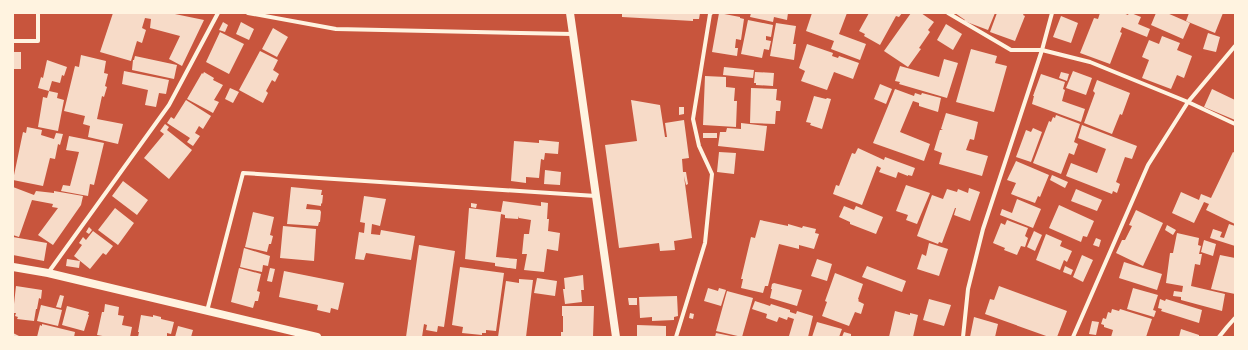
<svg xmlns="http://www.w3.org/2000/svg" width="1248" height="350" viewBox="0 0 1248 350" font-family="Arial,sans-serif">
<rect width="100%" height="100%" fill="#c8553d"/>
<path fill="#f7dbc8" d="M 113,13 L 170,13 L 204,20 L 182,66 L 169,59 L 180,36 L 150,28 L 151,19 L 145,18 L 142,28 L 146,30 L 142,43 L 137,41 L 131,61 L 100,52 Z
M 622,13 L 700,13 L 699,19 L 693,19 L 693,21 L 622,17 Z
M 719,13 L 740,17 L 740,18 L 744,19 L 741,40 L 736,39 L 735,48 L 738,48 L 737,56 L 712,52 Z
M 751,13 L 788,13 L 787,20 L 774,17 L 773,22 L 750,17 Z
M 812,13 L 847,13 L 839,34 L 866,44 L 860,60 L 831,49 L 834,41 L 806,31 Z
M 869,13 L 902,13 L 899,17 L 896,16 L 880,45 L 864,36 L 865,34 L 859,31 Z
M 911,13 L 921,13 L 934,22 L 928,30 L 930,32 L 919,48 L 921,49 L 908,67 L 884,51 Z
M 955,13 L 995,13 L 988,30 L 964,21 L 965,20 Z
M 997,13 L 1024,13 L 1023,15 L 1025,16 L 1015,41 L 990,32 Z
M 1100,13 L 1123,13 L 1128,15 L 1129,13 L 1131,13 L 1141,17 L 1138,24 L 1150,29 L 1147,37 L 1122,27 L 1120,32 L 1122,33 L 1110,64 L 1080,53 L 1094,18 L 1098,19 Z
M 1156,13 L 1167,13 L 1190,23 L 1183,39 L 1151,25 Z
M 1189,13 L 1223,13 L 1215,33 L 1186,21 Z
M 1061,16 L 1078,23 L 1071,43 L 1053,37 Z
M 748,20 L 773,25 L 771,37 L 766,36 L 766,40 L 771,41 L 769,50 L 764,49 L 762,58 L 741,54 Z
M 223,22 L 228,25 L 225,32 L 219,30 Z
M 241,22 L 254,29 L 249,40 L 236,34 Z
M 776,23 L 796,26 L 793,44 L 796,44 L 794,60 L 770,56 Z
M 946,24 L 962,34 L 953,50 L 937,40 Z
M 273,28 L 288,37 L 277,57 L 262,49 Z
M 220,32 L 244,44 L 229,74 L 206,62 Z
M 1208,33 L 1220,37 L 1216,52 L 1203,49 Z
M 1162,36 L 1180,43 L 1177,50 L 1192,56 L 1184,78 L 1177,75 L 1171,89 L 1142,78 L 1149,60 L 1142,57 L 1149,40 L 1159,44 Z
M 807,44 L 833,53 L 832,56 L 838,58 L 839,56 L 859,63 L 853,79 L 834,72 L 827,90 L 801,81 L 805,71 L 799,68 Z
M 971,49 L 997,56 L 995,63 L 1007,66 L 994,112 L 956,102 Z
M 260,51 L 278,60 L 273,70 L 279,74 L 275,82 L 272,80 L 266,91 L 268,93 L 263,103 L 239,90 Z
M 13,52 L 21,52 L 21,69 L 13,69 Z
M 81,55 L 106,61 L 104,73 L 108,74 L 105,86 L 107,87 L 104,97 L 102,96 L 97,119 L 123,124 L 118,144 L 88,137 L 90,126 L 83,124 L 85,116 L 64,111 L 75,66 L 79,67 Z
M 135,56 L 177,65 L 174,79 L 132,70 L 133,60 L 134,60 Z
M 944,59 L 958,63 L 947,98 L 899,84 L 900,82 L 895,81 L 900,66 L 939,77 Z
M 47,60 L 67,67 L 64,76 L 62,75 L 60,83 L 52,81 L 49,91 L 38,88 L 41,77 L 43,78 Z
M 724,67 L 754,70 L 753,78 L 723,75 Z
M 124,71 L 169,80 L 166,94 L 159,93 L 156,107 L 145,105 L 148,90 L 122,84 Z
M 1073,71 L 1092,78 L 1086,95 L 1066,88 Z
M 204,72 L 214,78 L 213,80 L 223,85 L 214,100 L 219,102 L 213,113 L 187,99 L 202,73 L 203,74 Z
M 755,72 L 774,73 L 773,86 L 756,85 L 756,83 L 754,83 Z
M 1061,72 L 1069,74 L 1067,81 L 1059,78 Z
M 1041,74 L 1065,82 L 1063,89 L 1065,90 L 1062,101 L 1085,109 L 1081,122 L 1032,104 L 1034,96 L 1033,96 Z
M 705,76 L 726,77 L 726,87 L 735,88 L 734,101 L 737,101 L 736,127 L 703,125 Z
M 1097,80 L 1130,93 L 1122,115 L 1120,114 L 1112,134 L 1084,123 L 1095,93 L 1093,91 Z
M 880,84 L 892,89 L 886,104 L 874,99 Z
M 230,88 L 239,92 L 233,103 L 225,99 Z
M 751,88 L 777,89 L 776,100 L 781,101 L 780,111 L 776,111 L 775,124 L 750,123 Z
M 895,89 L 914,96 L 915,93 L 921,95 L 922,93 L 941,98 L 938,112 L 919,106 L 919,103 L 913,101 L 900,132 L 930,144 L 924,161 L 873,143 Z
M 1212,89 L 1235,100 L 1235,120 L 1204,107 Z
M 49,91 L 58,93 L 57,98 L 64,100 L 58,131 L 38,127 L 43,97 L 47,98 Z
M 814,96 L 826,99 L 827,98 L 831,99 L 822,129 L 810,125 L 811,123 L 806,122 Z
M 186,100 L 211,116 L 203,129 L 199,126 L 195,133 L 200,136 L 193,146 L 187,142 L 190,138 L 167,123 L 171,117 L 174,119 Z
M 631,100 L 660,105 L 665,137 L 667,137 L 665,123 L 684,120 L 689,158 L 682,159 L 683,172 L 686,172 L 688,184 L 686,185 L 684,176 L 692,238 L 674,241 L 675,250 L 660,251 L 659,243 L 619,248 L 605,145 L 637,141 Z
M 679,107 L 684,107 L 684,114 L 679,115 Z
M 946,113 L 978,122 L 974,140 L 970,139 L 966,150 L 988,156 L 982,176 L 939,164 L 942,153 L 934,150 L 940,130 L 943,130 L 941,129 Z
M 1056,115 L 1080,124 L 1074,142 L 1078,144 L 1074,155 L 1069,153 L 1061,174 L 1033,163 L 1049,121 L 1051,122 L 1053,117 L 1055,118 Z
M 741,123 L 767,126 L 764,151 L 718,146 L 720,132 L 726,132 L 727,128 L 741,129 Z
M 165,124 L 169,127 L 167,130 L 192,150 L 169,179 L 144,158 L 164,134 L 160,131 Z
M 1082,125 L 1137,146 L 1132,159 L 1125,157 L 1116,182 L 1120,184 L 1117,193 L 1113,191 L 1112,194 L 1066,176 L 1071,163 L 1097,173 L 1106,149 L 1078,138 Z
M 27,127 L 42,130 L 41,135 L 54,139 L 56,133 L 63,134 L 60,145 L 58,144 L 55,159 L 50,158 L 43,186 L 13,180 L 23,132 L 26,133 Z
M 1033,128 L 1042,132 L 1031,162 L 1016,157 L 1026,130 L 1031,132 Z
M 703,133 L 717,133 L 717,138 L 703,138 Z
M 69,136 L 104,143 L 94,185 L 90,184 L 88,196 L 61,191 L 63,185 L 70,186 L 79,152 L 66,150 Z
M 539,140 L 559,142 L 558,154 L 545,153 L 544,160 L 541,159 L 539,178 L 526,177 L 526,183 L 511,181 L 514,141 L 539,143 Z
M 858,148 L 884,160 L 885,157 L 915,168 L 912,176 L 908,175 L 908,176 L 898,172 L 896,178 L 879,172 L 881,168 L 877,166 L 862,205 L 833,194 L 836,185 L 839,186 L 852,153 L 855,154 Z
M 719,152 L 736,153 L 734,174 L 717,172 Z
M 1233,152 L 1235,153 L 1235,224 L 1206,210 L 1209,204 L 1204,202 L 1194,223 L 1172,213 L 1181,192 L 1199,200 L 1201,194 L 1211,198 Z
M 1016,161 L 1049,175 L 1040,197 L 1038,196 L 1035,203 L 1011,194 L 1016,183 L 1007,180 Z
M 545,170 L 561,172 L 560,185 L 544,184 Z
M 1052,175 L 1068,182 L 1065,188 L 1050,180 Z
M 123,181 L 148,200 L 137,215 L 112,196 Z
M 906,185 L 930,193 L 917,224 L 906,220 L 908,215 L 896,211 Z
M 13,187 L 34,195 L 36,191 L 54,193 L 54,191 L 83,196 L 81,205 L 53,245 L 38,235 L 58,208 L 52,207 L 53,204 L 32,200 L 19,237 L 13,235 Z
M 291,187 L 322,190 L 321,195 L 323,195 L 322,204 L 321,203 L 321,206 L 307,204 L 306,209 L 320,210 L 321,212 L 320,222 L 319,222 L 318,226 L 287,224 Z
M 969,188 L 980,192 L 970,221 L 954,215 L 956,208 L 955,208 L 942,243 L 939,242 L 938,244 L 917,236 L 932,195 L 943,199 L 947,189 L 957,192 L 958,189 L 968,193 Z
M 1076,189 L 1102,200 L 1097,211 L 1071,201 Z
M 364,196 L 386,199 L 380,226 L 372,224 L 371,234 L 380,235 L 381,230 L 415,236 L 411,260 L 366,253 L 364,260 L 355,259 L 359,232 L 364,233 L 365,223 L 360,222 Z
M 1017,199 L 1041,209 L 1033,228 L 1000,215 L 1002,209 L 1012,213 Z
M 503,201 L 541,206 L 541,202 L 548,203 L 547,219 L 549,219 L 548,231 L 560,233 L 558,251 L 547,249 L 544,272 L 524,270 L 527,254 L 522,254 L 524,234 L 529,234 L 531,220 L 519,218 L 519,216 L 518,219 L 505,218 L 505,215 L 501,214 L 496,257 L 517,259 L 516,269 L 495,266 L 495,263 L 465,259 L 469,208 L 501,212 Z
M 471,203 L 477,204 L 476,208 L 471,207 Z
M 1059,205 L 1094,221 L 1087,237 L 1083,236 L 1081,242 L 1049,228 Z
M 844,206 L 854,210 L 856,206 L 883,217 L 876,234 L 850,224 L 850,222 L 839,217 Z
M 115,208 L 134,223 L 118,245 L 98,230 Z
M 1136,210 L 1163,223 L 1143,266 L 1116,253 L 1122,240 L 1125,240 L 1132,226 L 1129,225 Z
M 253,212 L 274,217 L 270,235 L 273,236 L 271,244 L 269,244 L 267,252 L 245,247 Z
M 760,220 L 788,226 L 788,224 L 802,228 L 803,226 L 816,229 L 815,233 L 819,234 L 814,249 L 799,245 L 799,249 L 779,244 L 768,286 L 765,286 L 763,293 L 741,288 L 743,279 L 741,279 L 751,237 L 755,238 Z
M 1007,220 L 1028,228 L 1025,236 L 1028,238 L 1025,247 L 1021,246 L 1017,255 L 1004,250 L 1005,248 L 993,243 L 1001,223 L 1005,225 Z
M 1229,224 L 1235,226 L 1235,246 L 1210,238 L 1213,229 L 1222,232 L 1220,237 L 1224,238 Z
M 1167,225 L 1176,230 L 1173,235 L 1165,230 Z
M 283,226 L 316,229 L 314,261 L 280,258 Z
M 89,227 L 92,230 L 89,234 L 86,232 Z
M 93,231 L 113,246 L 106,255 L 103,253 L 90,269 L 74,256 L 82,245 L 79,243 L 83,237 L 86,240 Z
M 1034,231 L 1042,235 L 1035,251 L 1027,247 Z
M 1177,233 L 1199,238 L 1198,245 L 1201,246 L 1199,254 L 1202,254 L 1200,265 L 1195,264 L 1191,286 L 1225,294 L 1222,311 L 1181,300 L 1181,297 L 1173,296 L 1174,291 L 1182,292 L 1183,286 L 1166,283 L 1170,253 L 1173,253 Z
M 1046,234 L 1062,241 L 1060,246 L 1072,251 L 1067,262 L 1064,260 L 1060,270 L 1036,260 Z
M 13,237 L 47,243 L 44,261 L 13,255 Z
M 1096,238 L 1101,240 L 1099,247 L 1093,245 Z
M 1204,240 L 1216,244 L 1213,256 L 1201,252 Z
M 929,243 L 948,249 L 939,276 L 917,269 L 922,254 L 926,256 Z
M 419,245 L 455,251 L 444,327 L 438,326 L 437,332 L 426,330 L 427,325 L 424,324 L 422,337 L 406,337 Z
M 244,248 L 270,256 L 268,266 L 263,265 L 262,272 L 240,267 Z
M 1082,255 L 1093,260 L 1083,282 L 1073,277 Z
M 1220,255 L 1235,258 L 1235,294 L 1211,289 Z
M 67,259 L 80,261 L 79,268 L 66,266 Z
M 817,259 L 832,264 L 827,281 L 811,276 Z
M 1124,262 L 1162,274 L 1157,290 L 1119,278 Z
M 867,266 L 906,281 L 902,292 L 862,277 Z
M 1065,266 L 1073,270 L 1071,275 L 1063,272 Z
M 460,267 L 504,273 L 496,331 L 486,330 L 486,333 L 482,333 L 482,335 L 462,333 L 463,327 L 452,325 Z
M 239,268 L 261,274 L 257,291 L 260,292 L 258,301 L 255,301 L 253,308 L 231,302 Z
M 270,268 L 275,269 L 272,282 L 267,281 Z
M 284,271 L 344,283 L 338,310 L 331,308 L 330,313 L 317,310 L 318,305 L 279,297 Z
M 835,273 L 863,284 L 858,299 L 859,300 L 858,301 L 864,304 L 861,314 L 855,312 L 849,326 L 822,316 L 827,302 L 825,301 Z
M 583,275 L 584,290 L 581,290 L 582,302 L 565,304 L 563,289 L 565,289 L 564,278 Z
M 537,278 L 557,281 L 555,296 L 534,293 Z
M 519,279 L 533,280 L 526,337 L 498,337 L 506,281 L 519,283 Z
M 774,283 L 802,290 L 797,306 L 770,298 L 772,289 L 771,289 L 772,284 Z
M 16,286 L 42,290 L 41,299 L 39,298 L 37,309 L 36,309 L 34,321 L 17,319 L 18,317 L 15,316 L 16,313 L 13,313 Z
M 999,286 L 1067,311 L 1057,337 L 1049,337 L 985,314 L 990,299 L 994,300 Z
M 708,288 L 718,291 L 719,288 L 726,290 L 721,306 L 704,301 Z
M 1133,288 L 1158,295 L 1153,310 L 1156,311 L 1154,317 L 1127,309 Z
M 727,291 L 753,298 L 742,337 L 716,331 Z
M 60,295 L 64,296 L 61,308 L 56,307 Z
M 677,296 L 678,316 L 674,317 L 674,320 L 652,321 L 652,317 L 640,318 L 639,297 Z
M 628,298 L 637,298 L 637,305 L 629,305 Z
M 929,299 L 951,305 L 944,326 L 923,320 Z
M 1160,299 L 1165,301 L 1166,299 L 1202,310 L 1199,323 L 1161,311 L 1162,309 L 1158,308 Z
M 755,301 L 770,306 L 771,304 L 790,310 L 790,312 L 796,314 L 797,311 L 813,316 L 808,337 L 793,337 L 789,336 L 794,319 L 788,317 L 787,320 L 779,317 L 777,322 L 766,318 L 767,314 L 752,309 Z
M 105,304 L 119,307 L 118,315 L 124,316 L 122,325 L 132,327 L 130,337 L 108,337 L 97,335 L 102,312 L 104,312 Z
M 41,305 L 62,310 L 58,326 L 37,321 Z
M 67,306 L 89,312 L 88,315 L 89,315 L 84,331 L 62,325 Z
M 562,306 L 594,306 L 593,337 L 561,337 L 561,332 L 563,332 L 563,316 L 562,316 Z
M 1112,309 L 1119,311 L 1120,309 L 1152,319 L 1146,337 L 1111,337 L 1113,330 L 1104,327 L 1104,325 L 1101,324 L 1103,318 L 1106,319 L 1108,312 L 1111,313 Z
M 895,311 L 910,315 L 910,313 L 918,315 L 913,337 L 889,337 Z
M 690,313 L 694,314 L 693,319 L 689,318 Z
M 141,315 L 153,317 L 153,315 L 161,317 L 161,319 L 174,322 L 171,334 L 167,333 L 167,337 L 138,337 L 139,332 L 138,332 Z
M 974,317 L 998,324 L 995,337 L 970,337 Z
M 1092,321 L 1099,322 L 1096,335 L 1089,334 Z
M 817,322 L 842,329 L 839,337 L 812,337 Z
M 42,324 L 75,332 L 74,337 L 37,337 L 40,325 L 42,326 Z
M 637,325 L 666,326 L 666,337 L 637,337 Z
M 178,326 L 193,330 L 191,337 L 175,337 Z
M 1181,329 L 1199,335 L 1199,337 L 1179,337 Z
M 844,332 L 851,334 L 851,337 L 842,337 Z
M 13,333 L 21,337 L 13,337 Z
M 716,333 L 731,336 L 731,337 L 715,337 Z"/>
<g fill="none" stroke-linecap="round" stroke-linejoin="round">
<path stroke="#fff3e0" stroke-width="4" d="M 248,13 L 336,29 L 573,34
M 948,13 L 1011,50 L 1042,50 L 1090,62 L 1188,102 L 1235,124
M 13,41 L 38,41 L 38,13
M 48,273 L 169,105 L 218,13
M 207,311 L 243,173 L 596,196
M 676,337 L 705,243 L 712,174 L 699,146 L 693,119 L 710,14 L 711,13
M 963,337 L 968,289 L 983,229 L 1042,50 L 1052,13
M 1073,337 L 1148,165 L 1188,102 L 1235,46
M 1219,337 L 1227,327 L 1235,318"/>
<path stroke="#fff3e0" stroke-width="8" d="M 570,13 L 616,337
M 13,267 L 48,273 L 317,337"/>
</g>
<rect width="1248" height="350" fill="none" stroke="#fff3e0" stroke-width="28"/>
</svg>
